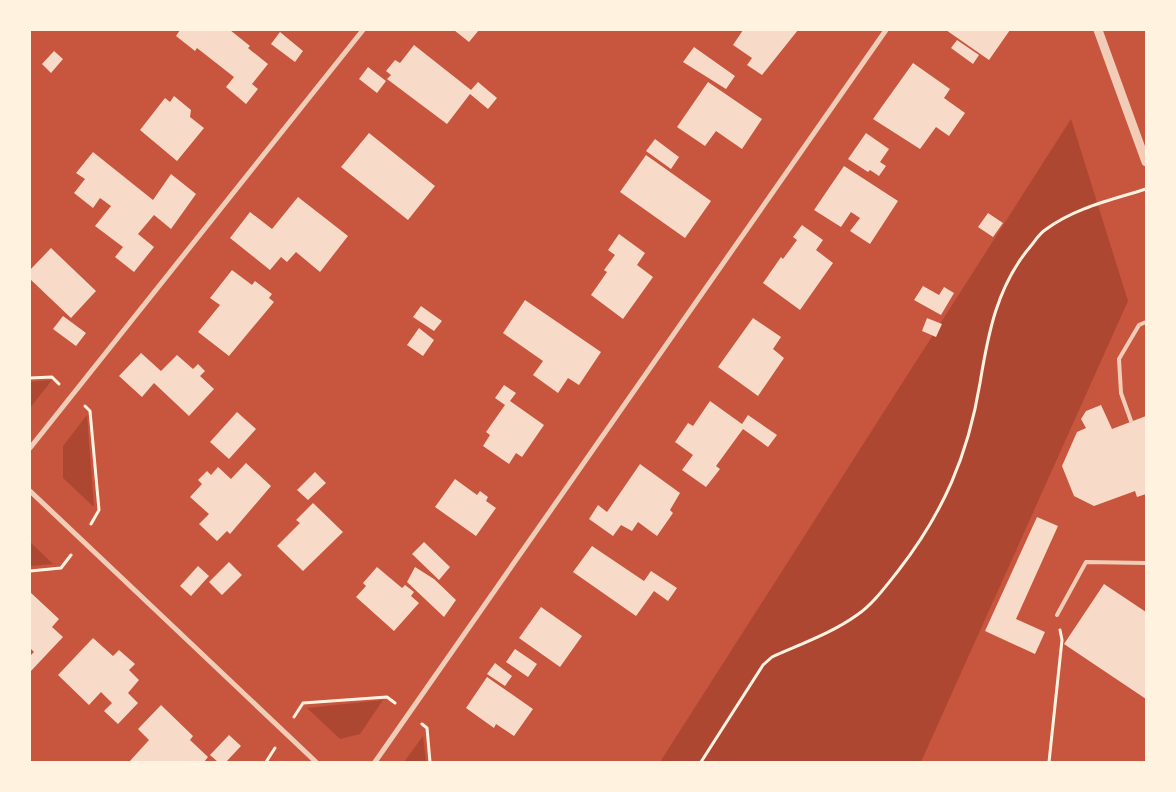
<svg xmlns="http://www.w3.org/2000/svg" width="1176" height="792" viewBox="0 0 1176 792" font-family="'Titillium Web',sans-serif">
<rect width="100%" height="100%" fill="#c8553d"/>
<path fill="#ae4732" d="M 1071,119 L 1128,301 L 921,762 L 660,762 Z
M 52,380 L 30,408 L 30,382 Z
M 87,415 L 94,507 L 63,478 L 63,446 Z
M 30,542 L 53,564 L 30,566 Z
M 383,700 L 360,734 L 340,739 L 307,708 Z
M 423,736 L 426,762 L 404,762 Z"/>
<path fill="#f7dbc8" d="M 180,30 L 230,30 L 250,46 L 248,48 L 268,64 L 252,84 L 258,89 L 246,104 L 226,87 L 234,77 L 197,48 L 195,51 L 176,36 Z
M 454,30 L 479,30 L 469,42 Z
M 743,30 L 798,30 L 762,75 L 747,65 L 752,58 L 733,45 Z
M 946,30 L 1010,30 L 989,60 Z
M 280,32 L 303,51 L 295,62 L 271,44 Z
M 957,40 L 979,55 L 973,64 L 951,48 Z
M 414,45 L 471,90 L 478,82 L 497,98 L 488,109 L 470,94 L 447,124 L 387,79 L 391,75 L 386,71 L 395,60 L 400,63 Z
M 694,47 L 735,76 L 726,89 L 683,62 Z
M 54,51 L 63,59 L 51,73 L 42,64 Z
M 913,63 L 950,89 L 944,98 L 965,113 L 949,136 L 936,127 L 920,149 L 873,119 Z
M 368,67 L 386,81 L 377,93 L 359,79 Z
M 708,82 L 762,119 L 742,149 L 716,131 L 705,146 L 677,127 Z
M 174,96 L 191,110 L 190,117 L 204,128 L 177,161 L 140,130 L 165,98 L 170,102 Z
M 369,133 L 435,186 L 408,220 L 341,167 Z
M 866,133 L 889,149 L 880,162 L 886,166 L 879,176 L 870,170 L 868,172 L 848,159 Z
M 655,139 L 679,157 L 671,169 L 646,151 Z
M 93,152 L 153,200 L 171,174 L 196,194 L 171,229 L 154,215 L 138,234 L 154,247 L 134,272 L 115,257 L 123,247 L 95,226 L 111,206 L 100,198 L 93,208 L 74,193 L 85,179 L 76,173 Z
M 646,155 L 711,201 L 685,238 L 620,192 Z
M 844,166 L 898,201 L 870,244 L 850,231 L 860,218 L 851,212 L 841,227 L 814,210 Z
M 298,197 L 348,236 L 320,272 L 296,252 L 287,262 L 281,257 L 270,270 L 230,238 L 250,212 L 272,229 Z
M 988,213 L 1003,223 L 993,237 L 978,227 Z
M 802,225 L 823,240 L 816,250 L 833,263 L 800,310 L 763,283 L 781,257 L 783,259 L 797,240 L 793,237 Z
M 619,234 L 645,253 L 637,265 L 653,277 L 623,319 L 591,295 L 607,272 L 604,270 L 615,255 L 608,250 Z
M 51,248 L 96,291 L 71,318 L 30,279 L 30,270 Z
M 232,270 L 252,285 L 255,281 L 272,294 L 269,298 L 274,302 L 229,356 L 198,332 L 220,305 L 210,298 Z
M 923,286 L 939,295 L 944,287 L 954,293 L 941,315 L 914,300 Z
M 525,300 L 601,352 L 579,385 L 568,378 L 558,393 L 533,375 L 543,361 L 503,333 Z
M 421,306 L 442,321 L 434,331 L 413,317 Z
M 63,316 L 86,333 L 76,346 L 53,329 Z
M 753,318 L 781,337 L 773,349 L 784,358 L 758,396 L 718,367 Z
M 927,318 L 942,324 L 936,337 L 922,331 Z
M 419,328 L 434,340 L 423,356 L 407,345 Z
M 141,353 L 161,371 L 177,355 L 193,369 L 198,364 L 205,371 L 200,376 L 214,389 L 189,416 L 154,383 L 142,397 L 119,376 Z
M 504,385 L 516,393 L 510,401 L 544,425 L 522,457 L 516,453 L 509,464 L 483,446 L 490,435 L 486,432 L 505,405 L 495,398 Z
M 710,401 L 742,424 L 748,415 L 777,435 L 768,447 L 743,429 L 716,466 L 720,469 L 706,487 L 682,470 L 693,455 L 675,442 L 688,423 L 693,426 Z
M 1101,405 L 1112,429 L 1146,416 L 1146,494 L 1137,497 L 1135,491 L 1094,506 L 1074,496 L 1062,466 L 1077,432 L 1086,428 L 1081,419 L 1086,411 Z
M 237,412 L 256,429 L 229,459 L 210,442 Z
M 246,463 L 271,486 L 230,534 L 227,531 L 217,541 L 199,524 L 209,514 L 190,497 L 202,484 L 198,480 L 207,471 L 211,475 L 218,467 L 231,479 Z
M 640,464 L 680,493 L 670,510 L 673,513 L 657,536 L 638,522 L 632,531 L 621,525 L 613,536 L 589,519 L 598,505 L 607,512 Z
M 315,472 L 326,483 L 308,500 L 297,490 Z
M 455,479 L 477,495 L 480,491 L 488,497 L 486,501 L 496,508 L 476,536 L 435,507 Z
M 313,503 L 343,532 L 303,571 L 277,546 L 300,523 L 296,520 Z
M 1037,517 L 1058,526 L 1016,619 L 1045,632 L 1035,654 L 985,631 Z
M 424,542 L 450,567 L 439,580 L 412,554 Z
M 592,546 L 644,581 L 651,571 L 677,588 L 668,601 L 654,591 L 636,616 L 573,572 Z
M 229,562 L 242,575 L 222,595 L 209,582 Z
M 198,566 L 209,576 L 191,596 L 180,586 Z
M 377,567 L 402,588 L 405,585 L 414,592 L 411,596 L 419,603 L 394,631 L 356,597 L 366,586 L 363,583 Z
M 415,567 L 434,579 L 456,600 L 444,617 L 407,582 Z
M 1104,584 L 1146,612 L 1146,699 L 1064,644 Z
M 30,592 L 59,619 L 52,627 L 63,637 L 30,672 L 30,656 L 34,652 L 30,648 Z
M 541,607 L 582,636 L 560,667 L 519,638 Z
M 93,638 L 113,656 L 119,650 L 135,664 L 129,670 L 139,680 L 128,693 L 138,703 L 118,724 L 104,711 L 112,703 L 101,692 L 89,705 L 58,675 Z
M 515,649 L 537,664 L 528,677 L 506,662 Z
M 495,663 L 512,676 L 505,686 L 487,674 Z
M 487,677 L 533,709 L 514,736 L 496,724 L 494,728 L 466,708 Z
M 161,705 L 193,736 L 190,740 L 208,757 L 204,762 L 129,762 L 149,740 L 138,729 Z
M 229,735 L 241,746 L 226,762 L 218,762 L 210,755 Z"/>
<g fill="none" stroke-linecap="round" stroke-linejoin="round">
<path stroke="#fff3e0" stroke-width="3" d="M 30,378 L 52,377 L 59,384
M 85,406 L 90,411 L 99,510 L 91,524
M 30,571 L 61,568 L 71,555
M 294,717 L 303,703 L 387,697 L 395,703
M 422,724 L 427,728 L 430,762
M 266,762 L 275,748
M 701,762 L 763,665 L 772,657 C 801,644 832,633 857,615 C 873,604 886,586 898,571 C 943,513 968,456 980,383 C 988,334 997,286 1030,247 C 1035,241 1039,234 1045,230 C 1074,208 1111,200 1146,189
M 1049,762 L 1062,640 L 1060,630"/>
<path stroke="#f1ccb7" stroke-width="4" d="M 1131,421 L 1121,393 L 1119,359 L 1139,325 L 1146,322
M 1057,615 L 1086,562 L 1146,563"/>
<path stroke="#f1ccb7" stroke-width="5" d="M 30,448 L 363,30
M 30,491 L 316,762
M 375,762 L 886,30"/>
<path stroke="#f1ccb7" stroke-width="9" d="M 1098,30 L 1146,162"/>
</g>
<rect width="1176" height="792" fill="none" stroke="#fff3e0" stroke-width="62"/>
</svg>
